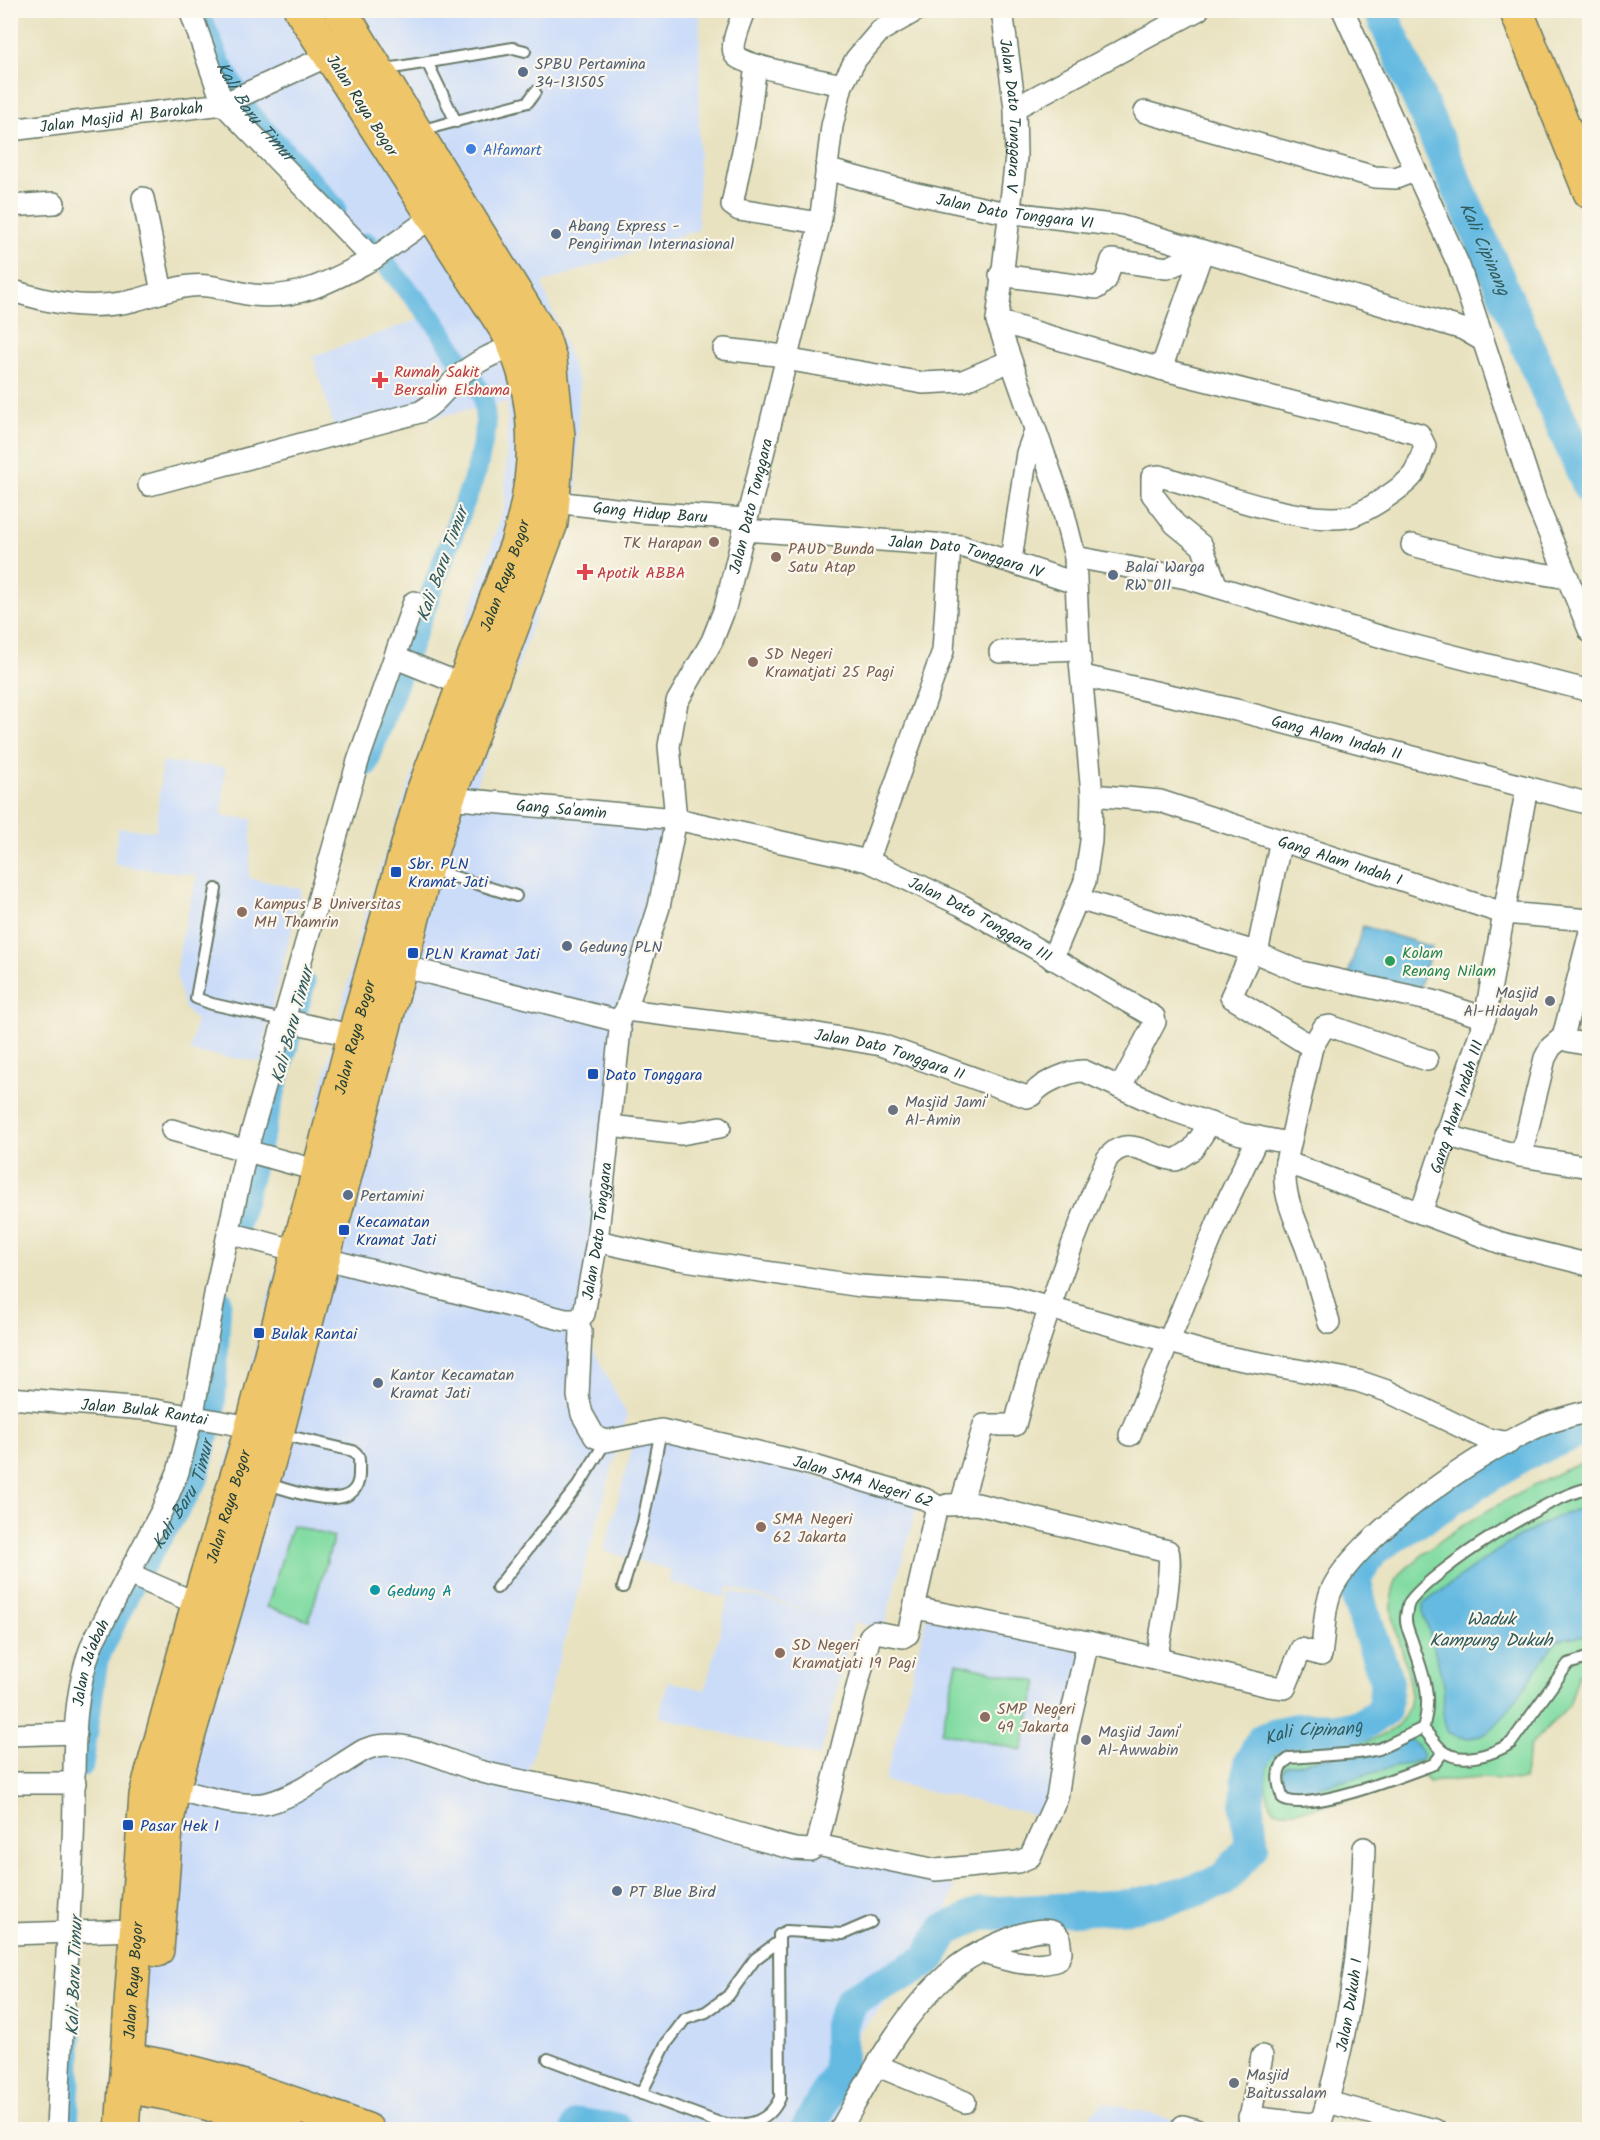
<svg xmlns="http://www.w3.org/2000/svg" width="1600" height="2140" viewBox="0 0 1600 2140" font-family="Kalam,sans-serif">
<rect width="100%" height="100%" fill="#fbf7ec"/>
<filter id="ink" filterUnits="userSpaceOnUse"><feTurbulence type="fractalNoise" baseFrequency=".0167" numOctaves="2"/><feDisplacementMap in="SourceGraphic" scale="12" xChannelSelector="R" yChannelSelector="G"/><feConvolveMatrix kernelMatrix="1 2 1 2 8 2 1 2 1" color-interpolation-filters="sRGB"/></filter>
<filter id="wash" filterUnits="userSpaceOnUse"><feTurbulence type="fractalNoise" baseFrequency=".008" numOctaves="4" result="noise"/><feDisplacementMap in="SourceGraphic" scale="24" xChannelSelector="R" yChannelSelector="G"/><feGaussianBlur stdDeviation="1.35" result="paint"/><feColorMatrix in="noise" values="0 0 0 0 0 0 0 0 0 0 0 0 0 0 0 0 0 1.4 0 .05"/><feComposite in="paint" operator="in"/></filter>
<g filter="url(#wash)">
<rect width="100%" height="100%" fill="#e8e2c0"/>
<path fill="#cbdcf9" d="M 211,11 L 684,11 L 700,15 L 698,230 L 542,283 L 579,384 L 576,502 L 475,788 L 676,821 L 631,1026 L 589,1342 L 627,1415 L 527,1775 L 955,1886 L 934,1951 L 859,2032 L 838,2129 L 254,2130 L 112,2093 L 205,1550 L 365,914 L 505,505 L 508,402 L 337,437 L 313,356 L 426,317 L 242,103 Z
M 162,762 L 225,767 L 222,816 L 252,819 L 249,878 L 302,889 L 268,1023 L 262,1062 L 190,1052 L 196,1020 L 185,1009 L 176,975 L 182,935 L 197,875 L 114,865 L 118,828 L 156,831 Z
M 638,1427 L 918,1504 L 883,1630 L 854,1622 L 820,1757 L 659,1717 L 668,1681 L 705,1690 L 730,1591 L 829,1616 L 728,1587 L 725,1598 L 669,1582 L 672,1570 L 604,1551 Z
M 927,1616 L 1083,1653 L 1046,1817 L 885,1781 Z
M 1103,2102 L 1212,2129 L 1077,2130 Z"/>
<path fill="#82dca2" stroke="#508c6b" stroke-width="1.5" d="M 1589,1461 L 1589,1673 L 1579,1674 L 1569,1705 L 1530,1746 L 1523,1780 L 1481,1778 L 1429,1782 L 1422,1774 C 1388,1786 1306,1818 1274,1810 C 1263,1792 1264,1775 1271,1756 C 1287,1752 1304,1744 1320,1743 C 1341,1742 1362,1746 1382,1736 C 1449,1701 1372,1626 1397,1579 C 1401,1572 1408,1567 1413,1563 C 1459,1521 1517,1495 1572,1466 Z
M 292,1525 L 334,1537 L 309,1620 L 267,1607 Z
M 957,1663 L 1038,1682 L 1022,1750 L 941,1732 Z"/>
<path fill="#65bae1" stroke="#427c8a" stroke-width="1.5" d="M 1363,926 L 1432,947 L 1417,996 L 1348,975 Z
M 1589,1505 L 1589,1635 L 1566,1638 L 1555,1643 C 1541,1662 1501,1728 1483,1735 C 1471,1740 1459,1738 1447,1732 L 1443,1715 L 1444,1684 L 1423,1611 L 1423,1604 C 1476,1566 1526,1524 1589,1505 Z
M 1410,1740 L 1416,1744 L 1423,1755 L 1421,1760 L 1293,1794 L 1284,1788 L 1282,1772 L 1286,1766 Z"/>
<g fill="none" stroke-linecap="round" stroke-linejoin="round">
<g stroke="#65bae1" stroke-width="21">
<path id="s1" d="M 205,26 L 220,62 L 249,112 L 336,208"/>
<path d="M 367,243 L 433,319 L 483,396 L 486,426 L 477,469 L 367,766"/>
<path d="M 239,1225 L 305,983"/>
<path id="s2" d="M 83,1766 L 98,1660 L 139,1575 L 198,1480 L 215,1409 L 221,1299"/>
<path d="M 68,2130 L 72,2031"/>
</g>
<g stroke="#65bae1" stroke-width="34">
<path id="s3" d="M 1380,10 L 1590,488"/>
<path d="M 578,2130 L 579,2125 L 616,2130"/>
<path id="s4" d="M 807,2130 L 840,2069 L 840,2025 L 852,2000 L 928,1960 L 945,1930 L 981,1914 L 1131,1906 L 1181,1895 L 1223,1880 L 1252,1847 L 1247,1807 L 1250,1763 L 1263,1740 C 1271,1738 1278,1734 1286,1732 C 1326,1723 1347,1742 1384,1710 L 1387,1682 L 1360,1604 L 1354,1579 L 1373,1549 L 1523,1454 L 1590,1426"/>
</g>
</g>
</g>
<g filter="url(#ink)">
<g fill="none" stroke-linecap="round" stroke-linejoin="round">
<g stroke="#657765" stroke-width="14">
<path id="service" d="M 427,62 L 456,122
M 381,70 L 513,48 L 525,51
M 419,131 L 528,102 L 535,92
M 429,869 L 516,896
M 216,889 L 196,998 L 212,1004 L 284,1020
M 265,1483 C 289,1490 361,1519 359,1472 C 359,1463 361,1455 353,1451 L 280,1434
M 1590,1488 C 1548,1496 1437,1567 1411,1600 C 1407,1604 1407,1611 1406,1617 C 1405,1626 1411,1636 1413,1644 C 1423,1673 1433,1697 1423,1728 C 1429,1735 1435,1744 1442,1750 C 1460,1766 1494,1754 1511,1743 L 1568,1664 L 1590,1657
M 623,1587 L 643,1522 L 661,1430
M 497,1588 L 580,1483 L 606,1441
M 1423,1728 L 1379,1749 L 1358,1753 L 1290,1758 C 1274,1768 1277,1783 1283,1799 C 1309,1813 1404,1775 1434,1764 L 1443,1752
M 548,2059 L 717,2122 C 743,2128 768,2125 780,2098 L 779,1935 L 786,1931 L 843,1934 L 871,1922
M 641,2094 L 666,2044 L 685,2019 L 706,2012 L 728,1996 L 755,1959 L 778,1942"/>
</g>
<g stroke="#657765" stroke-width="24">
<g id="minor">
<path d="M 744,10 C 741,21 729,45 735,55 C 742,66 826,81 842,85"/>
<path id="s5" d="M 1002,10 L 1015,108 L 1016,157 L 997,321 L 1061,502 L 1075,557 L 1079,649 L 1092,795 L 1091,841 L 1085,881 L 1052,959"/>
<path d="M 1343,10 L 1459,266 L 1536,502 L 1590,632"/>
<path d="M 756,65 L 748,126 L 732,205 L 739,210 L 820,223"/>
<path d="M 1015,108 L 1198,10"/>
<path d="M 1145,112 L 1375,177 L 1396,178 L 1414,171"/>
<path id="s6" d="M 10,130 L 223,104 L 330,55"/>
<path id="s7" d="M 826,169 L 917,194 L 997,211 L 1120,226 L 1463,329 L 1482,340"/>
<path d="M 143,198 L 162,292"/>
<path d="M 10,206 L 54,203"/>
<path d="M 373,259 L 435,215"/>
<path d="M 1000,275 L 1097,288 L 1106,280 L 1112,260 L 1167,268 L 1202,253"/>
<path d="M 10,290 C 53,304 92,311 136,300 C 154,295 172,288 190,286 C 212,283 231,292 253,295 C 300,300 333,280 373,259 L 223,104 L 190,10"/>
<path d="M 997,321 L 1161,369 L 1419,434 L 1425,446 C 1422,454 1419,464 1415,472 C 1407,486 1363,514 1347,517 C 1295,524 1212,491 1160,476 L 1152,477 L 1152,494 L 1175,524 L 1202,546 L 1217,587"/>
<path d="M 724,349 L 785,356"/>
<path d="M 785,359 L 923,383 L 963,381 L 1010,361"/>
<path d="M 1161,369 L 1202,253"/>
<path d="M 149,485 L 420,412 C 437,403 444,390 458,377 C 474,362 495,353 515,345"/>
<path id="s8" d="M 555,502 L 641,512 L 746,519"/>
<path id="s9" d="M 744,530 L 961,546 L 1075,583"/>
<path d="M 1412,545 L 1494,566 L 1568,578"/>
<path d="M 1075,557 L 1187,578 L 1392,640 L 1590,691"/>
<path d="M 1011,560 L 1027,453 L 1035,431"/>
<path d="M 1000,652 L 1079,649"/>
<path d="M 396,658 L 463,685"/>
<path id="s10" d="M 1083,676 L 1236,710 L 1590,804"/>
<path id="s11" d="M 1092,795 L 1160,801 L 1503,913 L 1590,920"/>
<path id="s12" d="M 448,798 L 676,819 L 868,861 L 961,905 L 1154,1017 L 1155,1022 L 1120,1088"/>
<path d="M 868,861 L 943,651 L 950,546"/>
<path d="M 1078,899 L 1252,951 L 1301,972 L 1433,1001 L 1485,1018"/>
<path d="M 1590,932 L 1563,1037 L 1569,1041 L 1590,1045"/>
<path d="M 1252,951 L 1231,997 L 1312,1047"/>
<path d="M 1257,953 L 1281,840"/>
<path d="M 398,965 L 618,1021"/>
<path id="s13" d="M 626,1010 L 812,1033 L 881,1045 L 1027,1097 C 1034,1096 1033,1093 1038,1089 C 1047,1081 1072,1070 1084,1071 L 1163,1107 L 1241,1134 L 1289,1143"/>
<path d="M 284,1020 L 354,1036"/>
<path d="M 1427,1060 L 1330,1026 L 1324,1027 L 1312,1047 L 1286,1162 L 1501,1243 L 1590,1265"/>
<path d="M 610,1126 L 681,1134 L 720,1127"/>
<path d="M 172,1130 L 319,1171"/>
<path d="M 1445,1135 L 1521,1156 L 1590,1167"/>
<path d="M 1521,1156 L 1545,1058 L 1551,1047 L 1563,1037"/>
<path d="M 1286,1162 C 1280,1191 1296,1221 1306,1247 C 1315,1272 1322,1298 1329,1323"/>
<path id="s14" d="M 1421,1213 L 1485,1018 L 1527,787"/>
<path d="M 229,1233 L 298,1251"/>
<path d="M 597,1241 L 678,1259 L 861,1286 L 1008,1296 L 1216,1355 L 1358,1381 L 1387,1391 L 1484,1438 L 1509,1443"/>
<path id="s15" d="M 322,1258 L 565,1320 L 577,1320 L 584,1314 L 597,1241 L 620,1030 L 618,1021 L 626,1010 L 659,907 L 676,819 L 669,746 L 677,702 L 712,641 L 725,608 L 820,223 L 832,126 L 842,85 L 856,59 L 880,31 L 917,10"/>
<path id="s16" d="M 577,1320 L 581,1331 L 578,1396 L 582,1414 L 595,1437 L 606,1441 L 661,1430 L 801,1462 L 925,1499 L 937,1506 L 908,1634 L 903,1637 L 875,1632 L 870,1636 L 817,1845"/>
<path id="s17" d="M 10,1398 L 155,1410 L 262,1429"/>
<path d="M 1130,1435 L 1222,1212 L 1258,1137"/>
<path d="M 961,1504 L 984,1425 L 1015,1425 C 1038,1333 1070,1245 1107,1159 C 1128,1132 1150,1158 1176,1160 L 1193,1149 L 1210,1123"/>
<path d="M 947,1505 L 977,1504 L 1168,1551 C 1174,1560 1160,1642 1156,1657"/>
<path d="M 129,1574 L 198,1604"/>
<path d="M 1088,1642 L 1269,1686 L 1285,1688 L 1301,1649 L 1321,1655 C 1325,1633 1323,1607 1333,1587 C 1362,1531 1490,1444 1550,1422 C 1563,1418 1576,1414 1590,1411"/>
<path d="M 10,1735 L 76,1733"/>
<path d="M 10,1783 L 75,1783"/>
<path d="M 173,1788 C 196,1795 244,1809 268,1803 C 303,1794 333,1768 364,1750 C 401,1733 447,1763 483,1772 C 537,1786 592,1792 645,1806 C 695,1819 744,1837 795,1849 L 811,1850 L 817,1845"/>
<path d="M 817,1845 L 936,1870 L 1018,1862 L 1030,1857 L 1057,1798 L 1067,1733 L 1088,1642 L 915,1608"/>
<path d="M 10,1934 L 136,1930"/>
<path d="M 878,2066 L 965,2102"/>
<path d="M 1327,2102 L 1435,2130"/>
<path id="s18" d="M 1249,2117 L 1312,2124 L 1322,2119 C 1350,2032 1361,1940 1364,1848"/>
<path d="M 1183,2126 L 1196,2130"/>
<path d="M 1248,2129 L 1262,2056"/>
<path id="s19" d="M 57,2130 C 61,2033 69,1938 73,1841 C 76,1776 68,1703 93,1642 L 162,1510 L 178,1472 L 193,1413 L 216,1289 L 246,1152 L 358,761 L 414,602"/>
<path d="M 840,2130 C 870,2077 901,2015 948,1974 C 967,1956 992,1946 1016,1936 C 1028,1932 1051,1925 1059,1937 L 1061,1952 L 1058,1960 C 1033,1969 1005,1960 981,1952"/>
</g>
</g>
<g stroke="#657765" stroke-width="36">
<path id="primary" d="M 127,2060 C 210,2071 289,2102 367,2130
M 125,2087 C 179,2092 235,2111 286,2130"/>
</g>
<g stroke="#657765" stroke-width="36">
<g id="trunk">
<path d="M 157,1950 L 166,1828 L 173,1788 L 277,1433 L 426,868 L 448,798 L 551,523 L 558,436 L 550,360 L 543,338 L 340,10"/>
<path id="s20" d="M 122,2130 L 146,1795 L 198,1604 L 252,1427 L 354,1036 L 423,792 L 517,544 C 539,474 542,398 508,332 L 301,10"/>
</g>
</g>
<g stroke="#657765" stroke-width="36">
<path id="motorway" d="M 1516,10 L 1590,192"/>
</g>
<use href="#service" stroke="#fff" stroke-width="10"/>
<use href="#minor" stroke="#fff" stroke-width="21"/>
<use href="#primary" stroke="#eec569" stroke-width="33"/>
<use href="#trunk" stroke="#eec569" stroke-width="33"/>
<use href="#motorway" stroke="#eec569" stroke-width="33"/>
</g>
</g>
<g fill="#5c6f8a" stroke="#fbf7ec" stroke-width="2">
<circle cx="523" cy="72" r="6"/>
<circle cx="556" cy="234" r="6"/>
<circle cx="1113" cy="575" r="6"/>
<circle cx="567" cy="946" r="6"/>
<circle cx="348" cy="1195" r="6"/>
<circle cx="378" cy="1383" r="6"/>
<circle cx="617" cy="1891" r="6"/>
</g>
<circle fill="#3f7fe0" stroke="#fbf7ec" stroke-width="2" cx="471" cy="149" r="6"/>
<g fill="#e0444e" stroke="#fbf7ec" stroke-width="2">
<path d="M377 371h6v6h6v6h-6v6h-6v-6h-6v-6h6z"/>
<path d="M582 563h6v6h6v6h-6v6h-6v-6h-6v-6h6z"/>
</g>
<g fill="#8d6e63" stroke="#fbf7ec" stroke-width="2">
<circle cx="714" cy="542" r="6"/>
<circle cx="776" cy="557" r="6"/>
<circle cx="753" cy="662" r="6"/>
<circle cx="242" cy="912" r="6"/>
<circle cx="761" cy="1527" r="6"/>
<circle cx="780" cy="1653" r="6"/>
<circle cx="985" cy="1717" r="6"/>
</g>
<g fill="#1a4fb4" stroke="#fbf7ec" stroke-width="2">
<rect x="390" y="866" width="12" height="12" rx="3"/>
<rect x="407" y="947" width="12" height="12" rx="3"/>
<rect x="587" y="1068" width="12" height="12" rx="3"/>
<rect x="338" y="1224" width="12" height="12" rx="3"/>
<rect x="253" y="1327" width="12" height="12" rx="3"/>
<rect x="122" y="1819" width="12" height="12" rx="3"/>
</g>
<circle fill="#2e9e5b" stroke="#fbf7ec" stroke-width="2" cx="1390" cy="961" r="6"/>
<g fill="#6b7280" stroke="#fbf7ec" stroke-width="2">
<circle cx="1550" cy="1001" r="6"/>
<circle cx="893" cy="1110" r="6"/>
<circle cx="1086" cy="1740" r="6"/>
<circle cx="1234" cy="2083" r="6"/>
</g>
<circle fill="#0f9aa8" stroke="#fbf7ec" stroke-width="2" cx="375" cy="1590" r="6"/>
<g text-anchor="middle" stroke-width="4.5" stroke-linejoin="round" paint-order="stroke">
<g font-size="16" fill="#4e5e75" stroke="#fbf7ec" text-anchor="start">
<text x="535" y="69">SPBU Pertamina<tspan x="535" dy="18">34-131505</tspan></text>
<text x="568" y="231">Abang Express -<tspan x="568" dy="18">Pengiriman Internasional</tspan></text>
<text x="1125" y="572">Balai Warga<tspan x="1125" dy="18">RW 011</tspan></text>
<text x="579" y="952">Gedung PLN</text>
<text x="360" y="1201">Pertamini</text>
<text x="390" y="1380">Kantor Kecamatan<tspan x="390" dy="18">Kramat Jati</tspan></text>
<text x="629" y="1897">PT Blue Bird</text>
</g>
<g font-size="16" fill="#1f3d34" stroke="#fbf7ec">
<text transform="translate(363 105) rotate(57)" y="6">Jalan Raya Bogor</text>
<text dy="6" stroke="none"><textPath href="#s5" startOffset="106">Jalan Dato Tonggara V</textPath></text>
<text dy="6" stroke="none"><textPath href="#s6" startOffset="112">Jalan Masjid Al Barokah</textPath></text>
<text dy="6" stroke="none"><textPath href="#s7" startOffset="194">Jalan Dato Tonggara VI</textPath></text>
<text dy="6" stroke="none"><textPath href="#s15" startOffset="1108">Jalan Dato Tonggara</textPath></text>
<text dy="6" stroke="none"><textPath href="#s8" startOffset="96">Gang Hidup Baru</textPath></text>
<text dy="6" stroke="none"><textPath href="#s9" startOffset="224">Jalan Dato Tonggara IV</textPath></text>
<text dy="6" stroke="none"><textPath href="#s20" startOffset="1608">Jalan Raya Bogor</textPath></text>
<text dy="6" stroke="none"><textPath href="#s10" startOffset="261">Gang Alam Indah II</textPath></text>
<text dy="6" stroke="none"><textPath href="#s12" startOffset="114">Gang Sa'amin</textPath></text>
<text dy="6" stroke="none"><textPath href="#s11" startOffset="258">Gang Alam Indah I</textPath></text>
<text dy="6" stroke="none"><textPath href="#s12" startOffset="552">Jalan Dato Tonggara III</textPath></text>
<text dy="6" stroke="none"><textPath href="#s20" startOffset="1122">Jalan Raya Bogor</textPath></text>
<text dy="6" stroke="none"><textPath href="#s13" startOffset="268">Jalan Dato Tonggara II</textPath></text>
<text dy="6" stroke="none"><textPath href="#s14" startOffset="112">Gang Alam Indah III</textPath></text>
<text dy="6" stroke="none"><textPath href="#s15" startOffset="356">Jalan Dato Tonggara</textPath></text>
<text dy="6" stroke="none"><textPath href="#s17" startOffset="135">Jalan Bulak Rantai</textPath></text>
<text dy="6" stroke="none"><textPath href="#s16" startOffset="398">Jalan SMA Negeri 62</textPath></text>
<text dy="6" stroke="none"><textPath href="#s20" startOffset="636">Jalan Raya Bogor</textPath></text>
<text dy="6" stroke="none"><textPath href="#s19" startOffset="470">Jalan Ja'abah</textPath></text>
<text dy="6" stroke="none"><textPath href="#s20" startOffset="150">Jalan Raya Bogor</textPath></text>
<text dy="6" stroke="none"><textPath href="#s18" startOffset="192">Jalan Dukuh I</textPath></text>
</g>
<g font-size="16" fill="#366cbe" stroke="#fbf7ec" text-anchor="start">
<text x="483" y="155">Alfamart</text>
</g>
<g font-size="16" fill="#be3a42" stroke="#fbf7ec" text-anchor="start">
<text x="394" y="377">Rumah Sakit<tspan x="394" dy="18">Bersalin Elshama</tspan></text>
<text x="597" y="578">Apotik ABBA</text>
</g>
<g font-size="16" fill="#785e54" stroke="#fbf7ec" text-anchor="start">
<text x="702" y="548" text-anchor="end">TK Harapan</text>
<text x="788" y="554">PAUD Bunda<tspan x="788" dy="18">Satu Atap</tspan></text>
<text x="765" y="659">SD Negeri<tspan x="765" dy="18">Kramatjati 25 Pagi</tspan></text>
<text x="254" y="909">Kampus B Universitas<tspan x="254" dy="18">MH Thamrin</tspan></text>
<text x="773" y="1524">SMA Negeri<tspan x="773" dy="18">62 Jakarta</tspan></text>
<text x="792" y="1650">SD Negeri<tspan x="792" dy="18">Kramatjati 19 Pagi</tspan></text>
<text x="997" y="1714">SMP Negeri<tspan x="997" dy="18">49 Jakarta</tspan></text>
</g>
<g font-size="16" fill="#164399" stroke="#fbf7ec" text-anchor="start">
<text x="408" y="869">Sbr. PLN<tspan x="408" dy="18">Kramat Jati</tspan></text>
<text x="425" y="959">PLN Kramat Jati</text>
<text x="605" y="1080">Dato Tonggara</text>
<text x="356" y="1227">Kecamatan<tspan x="356" dy="18">Kramat Jati</tspan></text>
<text x="271" y="1339">Bulak Rantai</text>
<text x="140" y="1831">Pasar Hek 1</text>
</g>
<g font-size="16" fill="#27864d" stroke="#fbf7ec" text-anchor="start">
<text x="1402" y="958">Kolam<tspan x="1402" dy="18">Renang Nilam</tspan></text>
</g>
<g font-size="16" fill="#5b616d" stroke="#fbf7ec" text-anchor="start">
<text x="1538" y="998" text-anchor="end">Masjid<tspan x="1538" dy="18">Al-Hidayah</tspan></text>
<text x="905" y="1107">Masjid Jami'<tspan x="905" dy="18">Al-Amin</tspan></text>
<text x="1098" y="1737">Masjid Jami'<tspan x="1098" dy="18">Al-Awwabin</tspan></text>
<text x="1246" y="2080">Masjid<tspan x="1246" dy="18">Baitussalam</tspan></text>
</g>
<g font-size="16" fill="#0d838f" stroke="#fbf7ec" text-anchor="start">
<text x="387" y="1596">Gedung A</text>
</g>
<g font-size="18" font-style="italic" fill="#305c5f" stroke="#fbf7ec">
<text dy="6" stroke="none"><textPath href="#s1" startOffset="100">Kali Baru Timur</textPath></text>
<text dy="6" stroke="none"><textPath href="#s3" startOffset="261">Kali Cipinang</textPath></text>
<text transform="translate(442 564) rotate(-70)" y="6">Kali Baru Timur</text>
<text transform="translate(292 1025) rotate(-75)" y="6">Kali Baru Timur</text>
<text dy="6" stroke="none"><textPath href="#s2" startOffset="294">Kali Baru Timur</textPath></text>
<text x="1491" y="1625">Waduk<tspan x="1491" dy="21">Kampung Dukuh</tspan></text>
<text dy="6" stroke="none"><textPath href="#s4" startOffset="753">Kali Cipinang</textPath></text>
<text transform="translate(74 1976) rotate(-88)" y="6">Kali Baru Timur</text>
</g>
</g>
<rect width="1600" height="2140" fill="none" stroke="#fbf7ec" stroke-width="36"/>
</svg>
